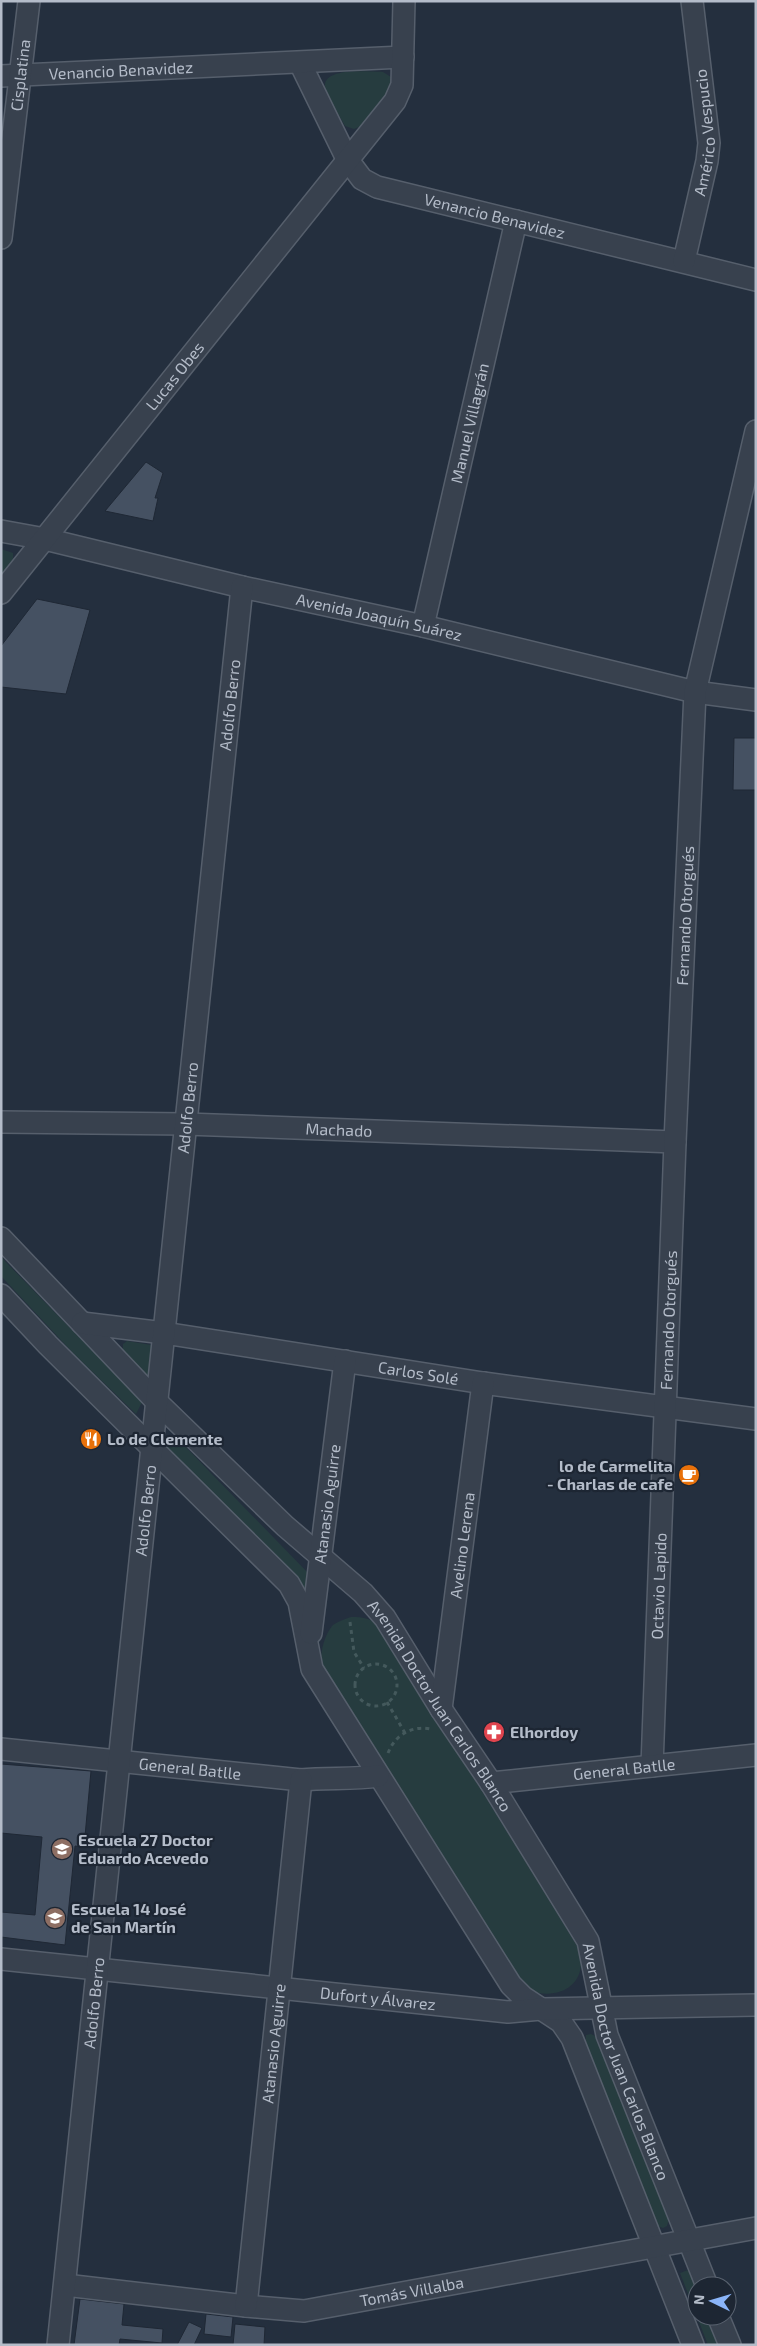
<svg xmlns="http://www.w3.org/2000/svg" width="757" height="2346" viewBox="0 0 757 2346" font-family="'Exo 2',sans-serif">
<rect width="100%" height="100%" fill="#242f3e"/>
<path fill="#263c3f" d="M 383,72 L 391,77 L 390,90 L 361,126 L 354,129 L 345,126 C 339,115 331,103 326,91 C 317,66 369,72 383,72 Z
M 1,549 L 13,553 C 14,565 9,571 1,580 Z
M 1,1257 L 142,1402 L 136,1414 L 73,1353 L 1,1276 Z
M 127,1341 L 151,1345 L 153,1348 L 149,1377 L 144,1376 L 123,1351 L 123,1344 Z
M 175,1436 L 311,1576 L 307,1588 L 303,1588 L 167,1447 L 168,1437 Z
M 351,1617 C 364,1617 372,1618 382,1629 L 576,1944 C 594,1982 559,2004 526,1989 L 322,1670 C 319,1656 323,1638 332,1626 C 336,1622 345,1619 351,1617 Z
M 591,2034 L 595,2036 L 598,2041 L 669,2219 L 667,2226 L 663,2228 L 658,2226 L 655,2221 L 585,2044 L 586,2035 Z
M 691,2269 L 697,2286 L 697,2316 L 709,2316 L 720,2345 L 708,2345 L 680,2273 Z"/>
<path fill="#455162" stroke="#1f2835" d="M 146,462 L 163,473 L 155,498 L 158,498 L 153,521 L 105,511 Z
M 37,599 L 90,610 L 66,694 L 1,687 L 1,646 Z
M 734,738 L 756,738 L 756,790 L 733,790 Z
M 1,1764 L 91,1771 L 84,1847 L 75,1846 L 65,1945 L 1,1937 L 1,1912 L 35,1915 L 42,1837 L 1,1833 Z
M 80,2299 L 124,2304 L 122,2325 L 163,2329 L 162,2343 L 120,2339 L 119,2345 L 74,2345 Z
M 206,2314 L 233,2317 L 231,2337 L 204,2334 Z
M 189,2322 L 202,2328 L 194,2345 L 177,2345 Z
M 235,2324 L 265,2327 L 264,2345 L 233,2345 Z"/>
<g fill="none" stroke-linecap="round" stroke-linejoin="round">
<g stroke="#565f6c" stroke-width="24">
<g id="minor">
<path id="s1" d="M 300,63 L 347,159 L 362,179 L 377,187 L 756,280"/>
<path id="s2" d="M 1,76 L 403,57"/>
<path id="s3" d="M 1,238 L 29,1"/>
<path id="s4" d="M 684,261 L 707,161 L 709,143 L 692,1"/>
<path id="s5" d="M 1,531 L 45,539 L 242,587 L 423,626 L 695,692 L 756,700"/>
<path id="s6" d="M 1,593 L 395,101 L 402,85 L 404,1"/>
<path id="s7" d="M 423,626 L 516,221"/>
<path id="s8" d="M 1,1122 L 186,1124 L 675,1142"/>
<path id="s9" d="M 1,1238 L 157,1402 L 285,1526 L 363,1593 L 385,1618 L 441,1709 L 491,1783 L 588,1941 L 607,2035 L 707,2286"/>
<path d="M 1,1295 L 48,1345 L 289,1584 L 299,1602 L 312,1669 L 511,1985 L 523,1997 L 561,2022 L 572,2038 L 693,2345"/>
<path id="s10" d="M 82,1323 L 164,1333 L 483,1383 L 756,1419"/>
<path id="s11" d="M 311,1633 L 345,1361"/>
<path id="s12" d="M 441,1709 L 483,1383"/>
<path id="s13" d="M 1,1749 L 301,1780 C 327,1777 352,1780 378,1776"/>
<path id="s14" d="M 652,1766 L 675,1142 L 695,692 L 756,431"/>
<path id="s15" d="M 491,1783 L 756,1755"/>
<path id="s16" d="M 1,1959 L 508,2012 L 541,2009 L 756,2005"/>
<path id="s17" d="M 65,2285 L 246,2306 L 304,2311 L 756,2228"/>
<path id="s18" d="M 246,2306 L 301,1780"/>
<path d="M 718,2316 L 730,2345"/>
<path id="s19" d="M 58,2345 L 242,587"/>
</g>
</g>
<path stroke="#44595c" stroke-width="3" stroke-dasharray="4 4" stroke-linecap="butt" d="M 350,1622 L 354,1652 L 364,1668
M355 1685a21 21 0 1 1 42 0a21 21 0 1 1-42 0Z
M 387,1702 L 405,1733
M 388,1753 C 395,1735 412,1725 431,1729"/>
<use href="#minor" stroke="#38414e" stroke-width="21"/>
</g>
<defs>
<g id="restaurant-disc" transform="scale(1.125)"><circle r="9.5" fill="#e8710a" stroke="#1d2633"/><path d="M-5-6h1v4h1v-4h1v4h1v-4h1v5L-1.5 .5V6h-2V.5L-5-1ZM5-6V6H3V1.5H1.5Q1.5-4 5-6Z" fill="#fff"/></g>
<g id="cafe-disc" transform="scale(1.125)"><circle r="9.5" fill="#e8710a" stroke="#1d2633"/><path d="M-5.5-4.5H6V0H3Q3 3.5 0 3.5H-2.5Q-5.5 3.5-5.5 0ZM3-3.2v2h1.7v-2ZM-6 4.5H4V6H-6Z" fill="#fff"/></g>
<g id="pharmacy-disc" transform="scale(1.125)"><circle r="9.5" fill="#e0444e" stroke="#1d2633"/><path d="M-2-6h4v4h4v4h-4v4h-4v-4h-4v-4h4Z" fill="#fff"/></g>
<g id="school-disc" transform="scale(1.125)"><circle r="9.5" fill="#8d6e63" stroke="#1d2633"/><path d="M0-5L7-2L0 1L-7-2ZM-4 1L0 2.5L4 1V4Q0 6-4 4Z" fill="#fff"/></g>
</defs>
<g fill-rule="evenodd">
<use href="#restaurant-disc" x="91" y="1439"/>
<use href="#cafe-disc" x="689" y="1475"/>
<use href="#pharmacy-disc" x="494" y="1732"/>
<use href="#school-disc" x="62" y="1849"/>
<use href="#school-disc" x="55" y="1918"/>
</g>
<g text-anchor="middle" stroke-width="4.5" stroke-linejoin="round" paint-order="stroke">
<g font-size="16" fill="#b4bcc9" stroke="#1d2633">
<text dy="6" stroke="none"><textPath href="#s2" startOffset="120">Venancio Benavidez</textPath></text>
<text dy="6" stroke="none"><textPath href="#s3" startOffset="164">Cisplatina</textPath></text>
<text dy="6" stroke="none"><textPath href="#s4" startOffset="131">Américo Vespucio</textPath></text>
<text dy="6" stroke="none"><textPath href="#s1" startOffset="270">Venancio Benavidez</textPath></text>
<text dy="6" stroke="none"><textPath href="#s6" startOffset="278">Lucas Obes</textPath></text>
<text dy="6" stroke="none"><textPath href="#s7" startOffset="208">Manuel Villagrán</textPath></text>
<text dy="6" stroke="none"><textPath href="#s5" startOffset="388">Avenida Joaquín Suárez</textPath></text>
<text dy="6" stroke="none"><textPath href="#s19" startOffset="1649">Adolfo Berro</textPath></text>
<text dy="6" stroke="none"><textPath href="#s14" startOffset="851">Fernando Otorgués</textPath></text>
<text dy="6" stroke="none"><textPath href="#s19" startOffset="1244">Adolfo Berro</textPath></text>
<text dy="6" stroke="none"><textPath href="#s8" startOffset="338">Machado</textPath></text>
<text dy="6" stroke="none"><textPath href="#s14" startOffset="446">Fernando Otorgués</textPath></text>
<text dy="6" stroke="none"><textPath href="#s10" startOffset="340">Carlos Solé</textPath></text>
<text dy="6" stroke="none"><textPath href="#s11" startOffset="130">Atanasio Aguirre</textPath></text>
<text dy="6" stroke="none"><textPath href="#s19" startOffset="839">Adolfo Berro</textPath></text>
<text dy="6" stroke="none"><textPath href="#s12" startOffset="165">Avelino Lerena</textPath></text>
<text dy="6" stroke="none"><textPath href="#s14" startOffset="180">Octavio Lapido</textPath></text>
<text dy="6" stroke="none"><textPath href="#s9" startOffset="644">Avenida Doctor Juan Carlos Blanco</textPath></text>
<text dy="6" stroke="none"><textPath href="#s13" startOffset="190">General Batlle</textPath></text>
<text dy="6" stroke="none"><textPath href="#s15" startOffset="134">General Batlle</textPath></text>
<text dy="6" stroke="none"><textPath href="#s16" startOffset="379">Dufort y Álvarez</textPath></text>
<text dy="6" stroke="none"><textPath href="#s19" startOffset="344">Adolfo Berro</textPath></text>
<text dy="6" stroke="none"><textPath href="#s18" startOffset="264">Atanasio Aguirre</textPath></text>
<text dy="6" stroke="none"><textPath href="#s9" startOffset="1049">Avenida Doctor Juan Carlos Blanco</textPath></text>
<text dy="6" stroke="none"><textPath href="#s17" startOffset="350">Tomás Villalba</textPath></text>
</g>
<g font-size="16" font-weight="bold" fill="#b4bcc9" stroke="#1d2633" text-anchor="start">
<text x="107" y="1445">Lo de Clemente</text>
<text x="673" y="1472" text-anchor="end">lo de Carmelita<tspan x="673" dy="18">- Charlas de cafe</tspan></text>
<text x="510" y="1738">Elhordoy</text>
<text x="78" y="1846">Escuela 27 Doctor<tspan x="78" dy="18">Eduardo Acevedo</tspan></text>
<text x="71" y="1915">Escuela 14 José<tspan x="71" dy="18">de San Martín</tspan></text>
</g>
</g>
<rect width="757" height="2346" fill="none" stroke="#b4bcc9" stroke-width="5"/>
<g transform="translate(712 2301) rotate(275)"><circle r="24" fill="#1d2633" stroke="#59626f"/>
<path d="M0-4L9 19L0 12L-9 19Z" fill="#8ab4f8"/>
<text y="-8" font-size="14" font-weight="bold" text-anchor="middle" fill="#b4bcc9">N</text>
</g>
</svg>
